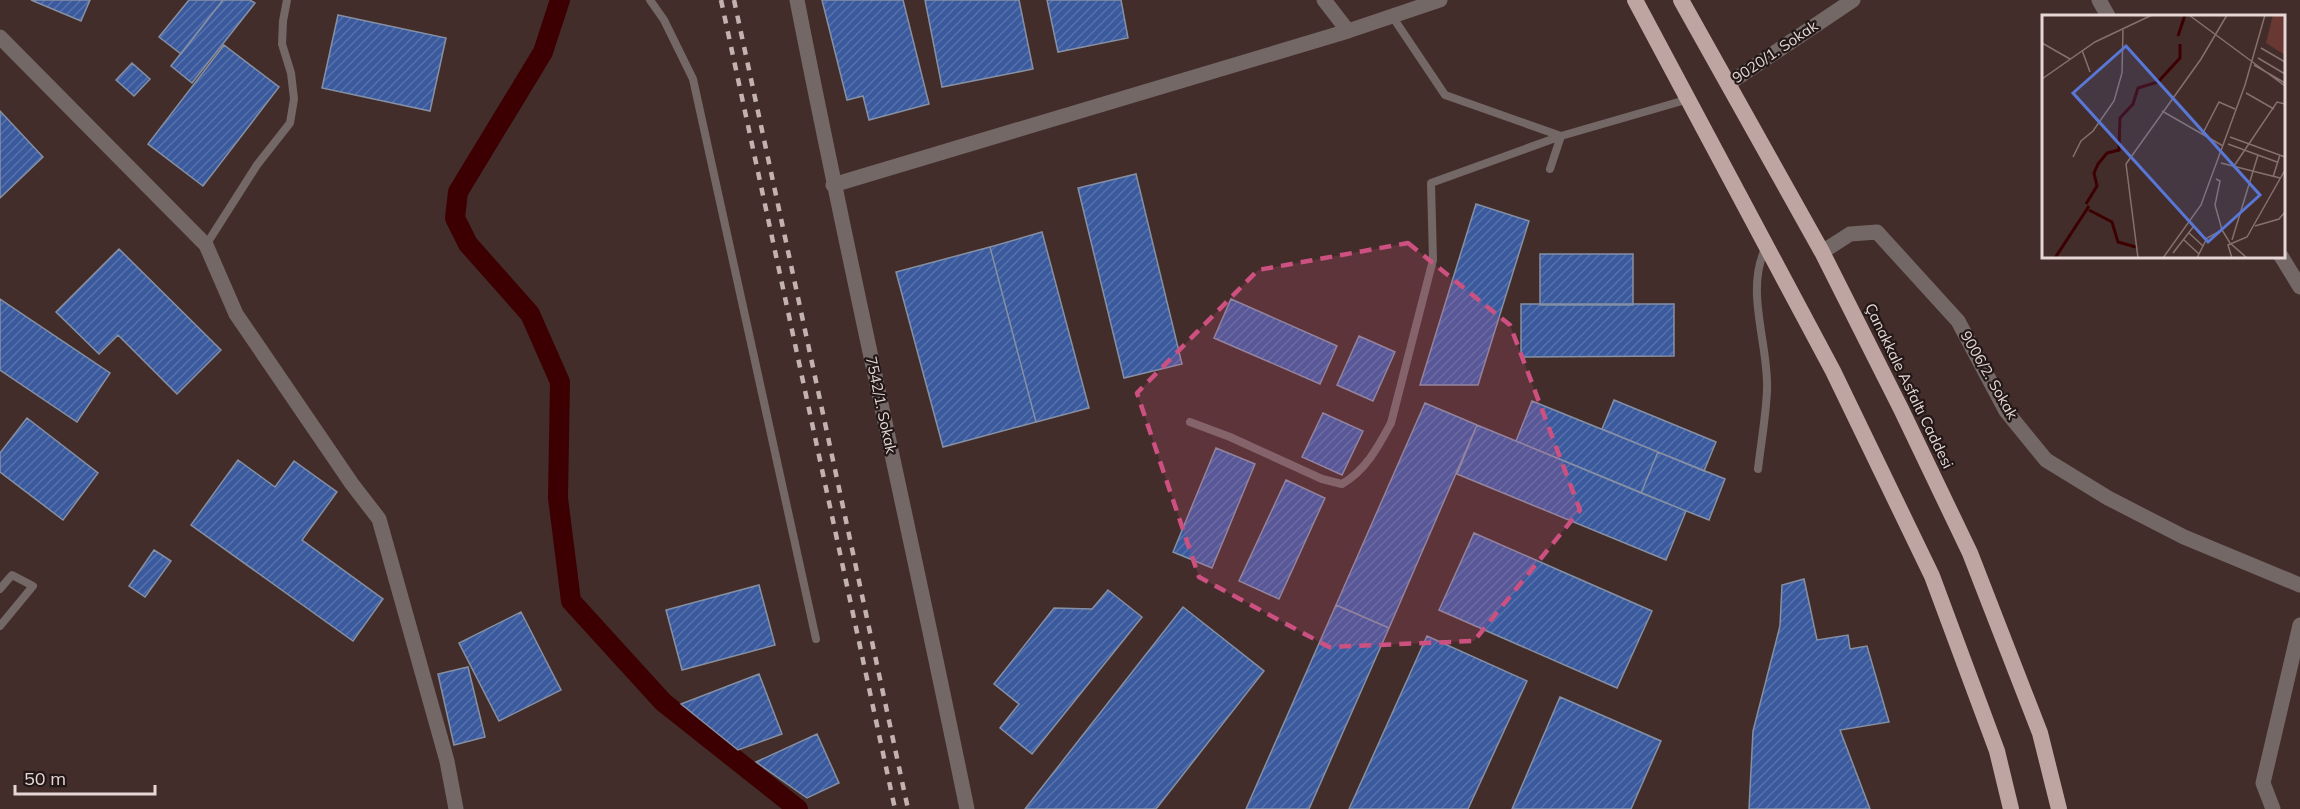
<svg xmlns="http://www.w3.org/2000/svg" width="2300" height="809" viewBox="0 0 2300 809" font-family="Mulish,sans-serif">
<defs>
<pattern id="building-hatch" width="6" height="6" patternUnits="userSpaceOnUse" patternTransform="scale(1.5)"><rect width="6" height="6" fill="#3b5a9e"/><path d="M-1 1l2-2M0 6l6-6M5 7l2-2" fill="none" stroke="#5771ab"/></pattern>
</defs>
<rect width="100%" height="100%" fill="#432d2a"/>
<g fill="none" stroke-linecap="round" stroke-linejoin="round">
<path stroke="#3d0002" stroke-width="20" d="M 560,0 L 543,52 L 458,192 L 455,218 L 468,244 L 530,314 L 560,382 L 558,498 L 571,601 L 663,702 L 798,809"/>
</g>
<path fill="url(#building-hatch)" stroke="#8690a4" stroke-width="1.5" d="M 31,0 L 90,0 L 81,21 Z
M 189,0 L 223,0 L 181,54 L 159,37 Z
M 223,0 L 250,0 L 255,3 L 192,83 L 171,66 Z
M 822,0 L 903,0 L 929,104 L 869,120 L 863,96 L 847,100 Z
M 925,0 L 1019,0 L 1033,69 L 942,87 Z
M 1047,0 L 1121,0 L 1128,38 L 1058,52 Z
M 338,15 L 446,38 L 430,111 L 322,88 Z
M 224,45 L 279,87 L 203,186 L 148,144 Z
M 132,63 L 150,79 L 134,96 L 116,80 Z
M 0,111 L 43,157 L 0,198 Z
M 1136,174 L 1182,364 L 1124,378 L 1078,188 Z
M 1476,204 L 1529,221 L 1478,385 L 1420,385 Z
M 1042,232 L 1089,408 L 1036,422 L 990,247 Z
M 990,247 L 1036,422 L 943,447 L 896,272 Z
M 119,249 L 221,350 L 177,394 L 118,335 L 99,354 L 56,312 Z
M 1540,254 L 1633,254 L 1633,305 L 1540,305 Z
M 0,299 L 110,373 L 77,422 L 0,370 Z
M 1231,299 L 1337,346 L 1320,384 L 1214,338 Z
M 1521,304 L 1674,304 L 1674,356 L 1521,357 Z
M 1359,336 L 1395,352 L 1373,401 L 1337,385 Z
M 1614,400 L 1716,442 L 1704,471 L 1602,429 Z
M 1532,401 L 1658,452 L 1641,493 L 1516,441 Z
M 1425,403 L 1477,425 L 1389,628 L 1336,605 Z
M 1323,413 L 1363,431 L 1342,475 L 1302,457 Z
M 27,418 L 98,473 L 63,520 L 0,472 L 0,453 Z
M 1477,425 L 1686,511 L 1666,560 L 1457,474 Z
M 1216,448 L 1255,464 L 1212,568 L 1173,552 Z
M 1658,452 L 1725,479 L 1709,520 L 1641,493 Z
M 238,460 L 275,487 L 294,461 L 337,492 L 302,540 L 383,599 L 353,641 L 191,525 Z
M 1286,480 L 1325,498 L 1279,599 L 1239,581 Z
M 1474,533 L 1652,611 L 1617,688 L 1439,610 Z
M 154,550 L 171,561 L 145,597 L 129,586 Z
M 1804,579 L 1817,640 L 1848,635 L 1850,649 L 1867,646 L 1889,722 L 1840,730 L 1870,809 L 1749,809 L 1753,731 L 1780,626 L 1782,585 Z
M 759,585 L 775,645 L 682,670 L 666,610 Z
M 1108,590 L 1142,617 L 1032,754 L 1000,728 L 1019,704 L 994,684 L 1054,608 L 1092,609 Z
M 1336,605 L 1389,628 L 1309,809 L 1246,809 Z
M 1183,607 L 1264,671 L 1156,809 L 1025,809 Z
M 521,612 L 561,690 L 499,721 L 459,643 Z
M 1427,636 L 1527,681 L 1468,809 L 1349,809 Z
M 468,667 L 485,737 L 454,745 L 438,674 Z
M 759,674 L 782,734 L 738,750 L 681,704 Z
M 1560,697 L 1661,741 L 1631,809 L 1512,809 Z
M 817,734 L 839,783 L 807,798 L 756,762 Z"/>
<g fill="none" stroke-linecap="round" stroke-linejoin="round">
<path stroke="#736866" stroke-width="8" d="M 650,0 L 664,20 L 693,79 L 816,639
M 1392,16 L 1445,95 L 1561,136 L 1550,169
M 206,245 L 257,165 L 290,123 L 294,99 L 291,73 L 282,44 L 283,21 L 287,0
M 1190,422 L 1230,437 L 1322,479 L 1342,484 C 1366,470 1378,447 1391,423 L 1433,260 L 1431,183 L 1561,136 L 1689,99
M 1758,469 C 1761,443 1766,416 1767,390 C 1769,344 1744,291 1766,247
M 0,589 L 12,575 L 33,586 L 0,626"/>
<path stroke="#736866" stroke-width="15" d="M 797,0 C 850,271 912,539 967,809
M 1324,0 L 1348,31
M 2099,0 L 2108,16
M 0,37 L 206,245 L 236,314 L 352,484 L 379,519 L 447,761 L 456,809
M 1728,84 L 1853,0
M 833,185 L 1348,31 L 1440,0
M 2281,256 L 2300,287
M 2273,809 L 2263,783 L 2300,625"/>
<path stroke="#736866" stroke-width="15" d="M 1822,252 L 1850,234 L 1877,232 L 1958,321 L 2006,411 L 2046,460 L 2108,498 L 2184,537 L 2300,585"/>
<path stroke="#bea5a2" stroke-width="16" d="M 1635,0 L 1833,371 L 1932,576 L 1997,751 L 2011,809
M 1681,0 L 1822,252 L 1901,409 L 1970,553 L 2040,733 L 2059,809"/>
<path stroke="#c3b2b0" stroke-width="4.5" stroke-dasharray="8 8" stroke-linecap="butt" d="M 721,0 L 895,809
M 734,0 L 908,809"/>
</g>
<path fill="#cd5180" fill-opacity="0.2" stroke="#cd5180" stroke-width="4.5" stroke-dasharray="12 8" stroke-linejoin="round" d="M 1408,243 L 1510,325 L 1580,510 L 1474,641 L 1329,647 L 1199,577 L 1137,393 L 1258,270 Z"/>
<g text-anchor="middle" stroke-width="4.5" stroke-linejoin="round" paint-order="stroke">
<g font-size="15" fill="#e6d7d5" stroke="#221817">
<text transform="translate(1775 52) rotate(-34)" y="5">9020/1. Sokak</text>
<text transform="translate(1989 375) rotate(60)" y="5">9006/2. Sokak</text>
<text transform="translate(1909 386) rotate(64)" y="5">Çanakkale Asfaltı Caddesi</text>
<text transform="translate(881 405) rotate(78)" y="5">7542/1. Sokak</text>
</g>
</g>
<g transform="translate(2042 15)">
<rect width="243" height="243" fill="#432d2a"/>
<path d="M 231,0 L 243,0 L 243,40 L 224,28 Z" fill="#693833"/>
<path fill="none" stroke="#3d0002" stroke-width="3" d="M 136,21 L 143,0M 44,189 L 55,171 L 52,158 L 56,149 L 65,138 L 77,135 L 78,103 L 91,89 L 96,73 L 116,67 L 138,43 L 138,29M 47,195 L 70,207 L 76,227 L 94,232M 13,243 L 47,191"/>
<path fill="none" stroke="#84716e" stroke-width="1.5" d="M 147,0 L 243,71M 0,28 L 28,44M 219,33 L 243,47M 40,35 L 48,57M 216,43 L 243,59M 212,50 L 243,68M 0,64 L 53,27 L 110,0M 204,78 L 232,94M 120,96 L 181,131M 160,120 L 177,87 L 193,94M 188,122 L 243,142M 186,129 L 235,147M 31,142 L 39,126 L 51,116 L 72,86 L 80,58 L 81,15M 179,148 L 238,163M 192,151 L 235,87 L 243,89M 231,162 L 238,140M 174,164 L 178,166 L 173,190 L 180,215 L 188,228 L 205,243M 213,211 L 237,204 L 243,197M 147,218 L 161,231M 142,225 L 157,239M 190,225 L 216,140M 131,238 L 152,211M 96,243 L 84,149 L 159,44 L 185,0M 121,243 L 159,190 L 203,70 L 223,0M 155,243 L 165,223 L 180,215M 190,243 L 186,230 L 205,222 L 243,155"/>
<path fill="#5977d7" fill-opacity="0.15" stroke="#5977d7" stroke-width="3" d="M 84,31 L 218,180 L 166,227 L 31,78 Z"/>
<rect width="243" height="243" fill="none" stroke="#e6d7d5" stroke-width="3"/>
</g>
<path d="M15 785v9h140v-9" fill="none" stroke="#e6d7d5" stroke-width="3"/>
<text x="24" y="785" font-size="18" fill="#e6d7d5" stroke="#221817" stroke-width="4.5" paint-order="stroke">50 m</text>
</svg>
